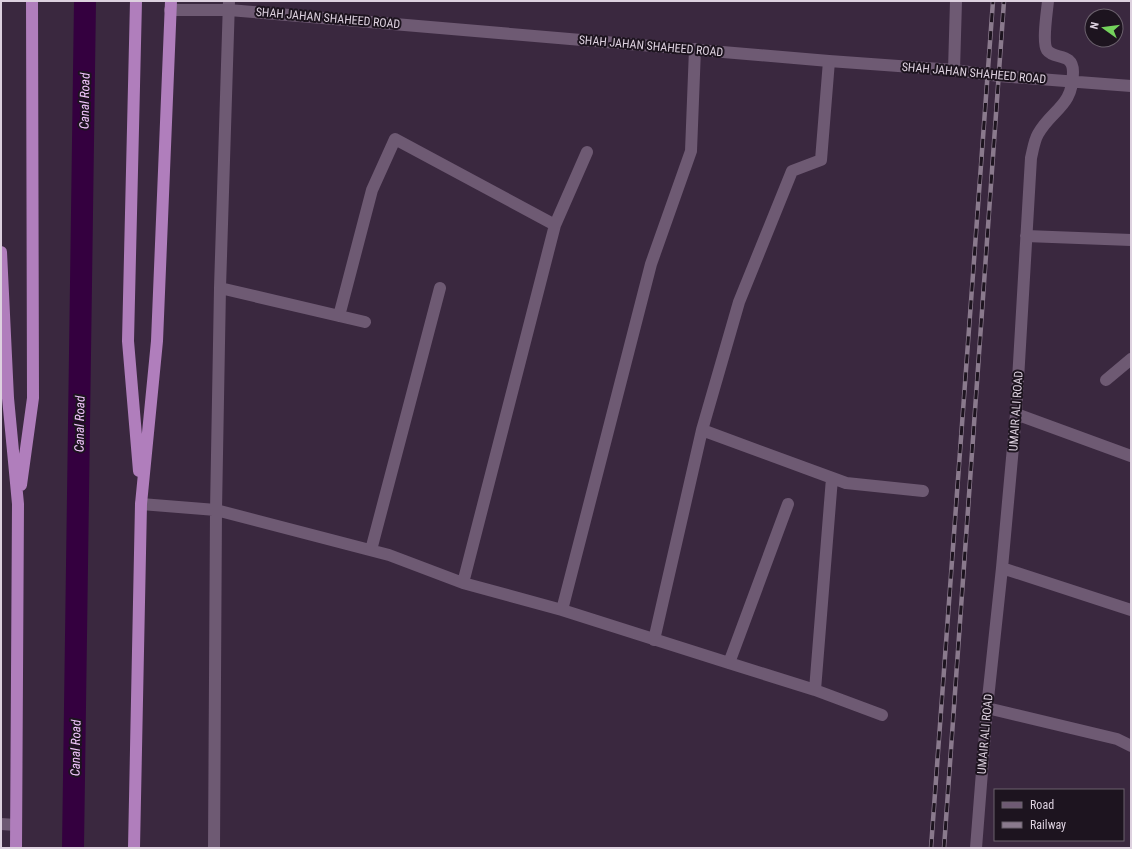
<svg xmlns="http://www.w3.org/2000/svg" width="1132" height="849" viewBox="0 0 1132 849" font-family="'Roboto Condensed',sans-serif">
<rect width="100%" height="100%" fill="#3a283f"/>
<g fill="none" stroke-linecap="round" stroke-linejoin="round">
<path stroke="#34003f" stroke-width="22" d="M 73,848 L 85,1"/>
<path stroke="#6e5a73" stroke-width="12" d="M 170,10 L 229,10 L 829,61 L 954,70 L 999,76 L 1131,86
M 954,70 L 956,1
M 1026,236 L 1131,240
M 220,288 L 365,322
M 339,316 L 372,190 L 395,139 L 555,225
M 1106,380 L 1131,359
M 1016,414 L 1131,456
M 702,430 L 846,483 L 923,491
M 141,504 L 216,510 L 389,555 L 463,583 L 562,610 L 729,663 L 815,690 L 882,715
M 371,550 L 440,288
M 1002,568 L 1131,610
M 463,583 L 555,225 L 587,152
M 562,610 L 651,264 L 691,151 L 695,49
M 654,640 L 702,430 L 739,302 L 792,171 L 821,160 L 829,61
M 729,663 L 788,504
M 815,690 L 832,478
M 987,708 L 1117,739 L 1131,746
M 1,824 L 16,825
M 214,848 L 216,510 L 220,288 L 229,1
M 976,848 L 987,708 L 1002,568 L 1016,414 L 1031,158 C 1033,150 1034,141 1038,134 C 1052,109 1073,107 1073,72 C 1073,52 1054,60 1047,50 C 1042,42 1047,12 1048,1"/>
<path stroke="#b07ebc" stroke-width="12" d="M 136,1 L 128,341 L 139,471
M 1,252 L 8,398 L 18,504 L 16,848
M 21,485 L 33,398 L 32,1
M 134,848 L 141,504 L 157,341 L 171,1"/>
<g stroke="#8a7a8d" stroke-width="4.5">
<path id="rail" d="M 931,848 L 993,1
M 944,848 L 1004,1"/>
</g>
<use href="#rail" stroke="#1d141f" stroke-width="3" stroke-dasharray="9" stroke-linecap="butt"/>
</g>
<g text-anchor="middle" stroke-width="4" stroke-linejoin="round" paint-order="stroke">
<g font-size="12" fill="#ddd1df" stroke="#1d141f">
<text transform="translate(328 18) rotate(5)" y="4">SHAH JAHAN SHAHEED ROAD</text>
<text transform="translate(651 46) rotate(5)" y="4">SHAH JAHAN SHAHEED ROAD</text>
<text transform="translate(974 73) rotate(5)" y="4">SHAH JAHAN SHAHEED ROAD</text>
<text transform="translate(1016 411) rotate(-86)" y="4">UMAIR ALI ROAD</text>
<text transform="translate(985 734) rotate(-85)" y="4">UMAIR ALI ROAD</text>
</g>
<g font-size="13" font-style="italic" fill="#f4c8ff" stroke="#1d141f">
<text transform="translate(84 101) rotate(-89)" y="5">Canal Road</text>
<text transform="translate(79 424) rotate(-89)" y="5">Canal Road</text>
<text transform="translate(75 748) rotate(-89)" y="5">Canal Road</text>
</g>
</g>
<rect width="1132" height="849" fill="none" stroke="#ddd1df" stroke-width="4"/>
<rect x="994" y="789" width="130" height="52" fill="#1d141f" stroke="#6a606c"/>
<rect x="1002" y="802" width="20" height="6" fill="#6e5a73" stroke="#6a606c"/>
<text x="1030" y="809" font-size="12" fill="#ddd1df">Road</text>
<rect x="1002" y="822" width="20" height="6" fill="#8a7a8d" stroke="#6a606c"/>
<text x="1030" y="829" font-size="12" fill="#ddd1df">Railway</text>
<g transform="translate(1104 28) rotate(284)"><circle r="19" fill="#1d141f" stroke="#6a606c"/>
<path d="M0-3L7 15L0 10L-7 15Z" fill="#74d25c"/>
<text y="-6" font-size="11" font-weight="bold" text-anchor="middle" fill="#ddd1df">N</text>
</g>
</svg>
